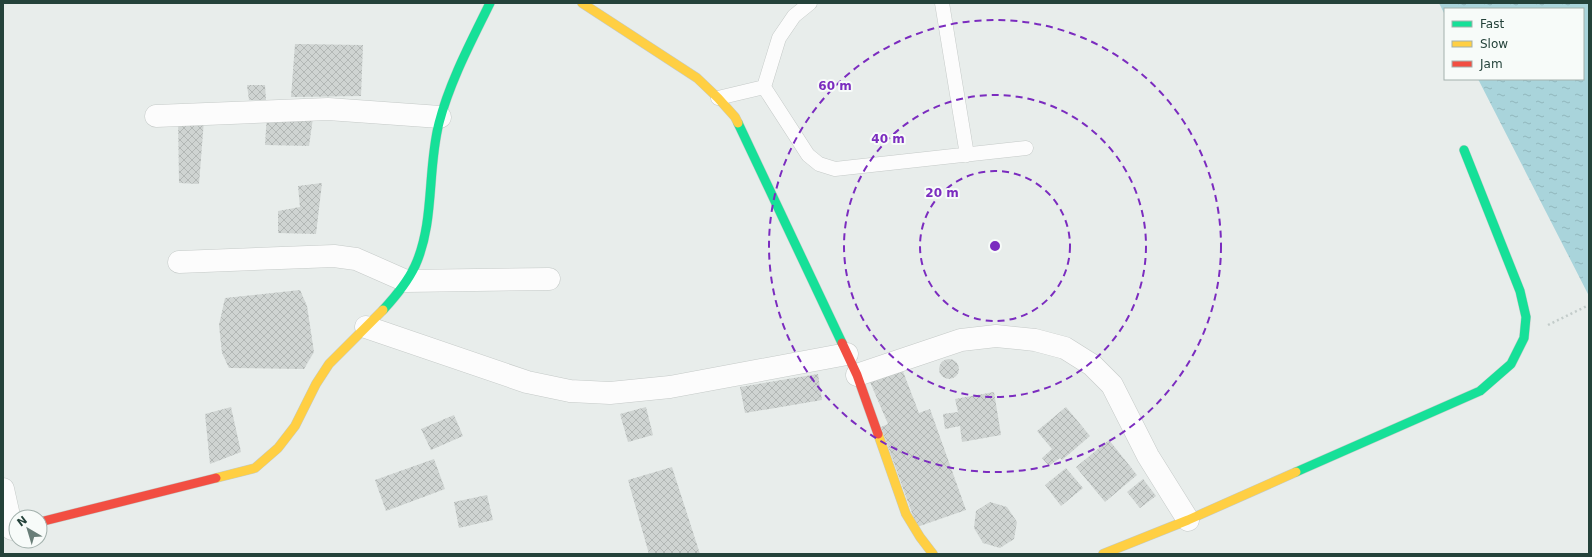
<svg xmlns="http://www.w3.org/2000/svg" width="1592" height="557" viewBox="0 0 1592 557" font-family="'DejaVu Sans',sans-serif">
<defs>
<pattern id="water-ripples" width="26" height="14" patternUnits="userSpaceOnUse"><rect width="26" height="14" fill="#a9d4db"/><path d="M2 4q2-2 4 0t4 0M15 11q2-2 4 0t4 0" fill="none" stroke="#91b7bd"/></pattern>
<pattern id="building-cross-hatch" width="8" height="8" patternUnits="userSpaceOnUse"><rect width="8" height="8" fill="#cfd4d2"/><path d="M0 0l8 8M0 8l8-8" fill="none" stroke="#b2b7b5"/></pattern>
</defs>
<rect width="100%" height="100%" fill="#e8edeb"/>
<path fill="url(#water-ripples)" d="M 1439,3 L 1589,3 L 1589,296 L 1478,79 L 1583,79 L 1583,9 L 1445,9 L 1445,15 Z"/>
<path fill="url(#building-cross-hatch)" d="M 295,44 L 363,45 L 361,96 L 291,97 Z
M 247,85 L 265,85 L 266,100 L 249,100 Z
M 314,111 L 309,146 L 265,145 L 267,113 Z
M 178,117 L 204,120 L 199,184 L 179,183 Z
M 322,183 L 316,234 L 278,233 L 278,211 L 300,207 L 298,186 Z
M 300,290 L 307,306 L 314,352 L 304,369 L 229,368 L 222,353 L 219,325 L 225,298 Z
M939 369a10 10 0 1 1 20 0a10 10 0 1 1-20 0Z
M 902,369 L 919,413 L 930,409 L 966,510 L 917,527 L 881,427 L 888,424 L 870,382 Z
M 818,374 L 822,400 L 745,413 L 740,387 Z
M 994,392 L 1001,435 L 962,442 L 960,426 L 945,429 L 943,414 L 958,412 L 955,399 Z
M 231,407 L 241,452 L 210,464 L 205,414 Z
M 646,407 L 653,435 L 628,442 L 620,414 Z
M 1066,407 L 1090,436 L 1062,460 L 1060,458 L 1049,466 L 1042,458 L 1052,449 L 1037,431 Z
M 454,415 L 463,436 L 431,450 L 421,429 Z
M 1109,440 L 1137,475 L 1105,502 L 1076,467 Z
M 434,459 L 445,489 L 386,511 L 375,480 Z
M 672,467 L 700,554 L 649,554 L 628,480 Z
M 1066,468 L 1083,488 L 1061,506 L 1045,485 Z
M 1143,479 L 1156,496 L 1140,508 L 1127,492 Z
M 487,495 L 493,520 L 459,528 L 454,502 Z
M 990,502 L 1007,507 L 1017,522 L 1014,539 L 1000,548 L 983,543 L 974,528 L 976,511 Z"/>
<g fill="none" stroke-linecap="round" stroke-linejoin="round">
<g stroke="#c5cac8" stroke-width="15">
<path id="lane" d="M 942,3 L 967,155
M 764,87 L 779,38 L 794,16 L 810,3
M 718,98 L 764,87 L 808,155 L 819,164 L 835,169 L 1026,148"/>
</g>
<g stroke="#c5cac8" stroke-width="23">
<path id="street" d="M 156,116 L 328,109 L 440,117
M 179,262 L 334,256 L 356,259 L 406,281 L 549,279
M 366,327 L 527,382 L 570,391 L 610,393 L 670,387 L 847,354
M 857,375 L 961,340 L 996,336 L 1035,340 L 1065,348 L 1092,365 L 1112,385 L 1148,456 L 1188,520
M 3,489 L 12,529"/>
</g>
<g stroke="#c3cbc8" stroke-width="10">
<path id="fast" d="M 738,123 L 842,343
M 383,310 C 395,297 407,283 415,266 C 435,222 427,170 439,123 C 450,81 471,42 490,3
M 1296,472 L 1480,391 L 1511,364 L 1524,338 L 1526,317 L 1520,291 L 1464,150"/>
</g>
<g stroke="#c3cbc8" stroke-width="10">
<path id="slow" d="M 582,3 L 697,78 L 718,98 L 735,117 L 738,123
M 878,434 L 906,514 L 920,537 L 933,554
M 216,478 L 255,468 L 278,448 L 295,426 L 316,384 L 329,364 L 383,310
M 1103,554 L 1188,520 L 1296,472"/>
</g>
<g stroke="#c3cbc8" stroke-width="10">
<path id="jam" d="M 842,343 L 857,375 L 878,434
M 40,522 L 216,478"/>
</g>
<path stroke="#c3ccca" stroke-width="2.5" stroke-dasharray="2 3" stroke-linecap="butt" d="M 1548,325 L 1589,305"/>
<use href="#lane" stroke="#fcfcfc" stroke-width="14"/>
<use href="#street" stroke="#fcfcfc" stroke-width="22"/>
<use href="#fast" stroke="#16e098" stroke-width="9"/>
<use href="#slow" stroke="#ffcf43" stroke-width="9"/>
<use href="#jam" stroke="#f24e42" stroke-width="9"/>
</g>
<g fill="none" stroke="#7b2cbf" stroke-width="2" stroke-dasharray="7 5">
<circle cx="995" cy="246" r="75"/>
<circle cx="995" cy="246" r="151"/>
<circle cx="995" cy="246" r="226"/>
</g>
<circle cx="995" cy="246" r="6" fill="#7b2cbf" stroke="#f7fbf9" stroke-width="2"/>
<g font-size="12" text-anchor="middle" font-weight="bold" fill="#7b2cbf" stroke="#f7fbf9" stroke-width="4" stroke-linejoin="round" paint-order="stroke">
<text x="835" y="90">60 m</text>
<text x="888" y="143">40 m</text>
<text x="942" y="197">20 m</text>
</g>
<rect width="1592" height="557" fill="none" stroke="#24423a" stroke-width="8"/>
<rect x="1444" y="8" width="140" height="72" fill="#f7fbf9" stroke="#a3b1ad"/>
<rect x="1452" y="21" width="20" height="6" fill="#16e098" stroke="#a3b1ad"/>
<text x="1480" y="28" font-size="12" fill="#24423a">Fast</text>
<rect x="1452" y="41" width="20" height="6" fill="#ffcf43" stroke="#a3b1ad"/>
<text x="1480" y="48" font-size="12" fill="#24423a">Slow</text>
<rect x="1452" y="61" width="20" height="6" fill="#f24e42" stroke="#a3b1ad"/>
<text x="1480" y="68" font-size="12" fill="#24423a">Jam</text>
<g transform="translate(28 529) rotate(322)"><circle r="19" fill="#f7fbf9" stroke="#a3b1ad"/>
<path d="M0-3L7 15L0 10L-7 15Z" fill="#697e78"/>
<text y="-6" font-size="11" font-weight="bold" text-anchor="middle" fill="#24423a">N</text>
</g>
</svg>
